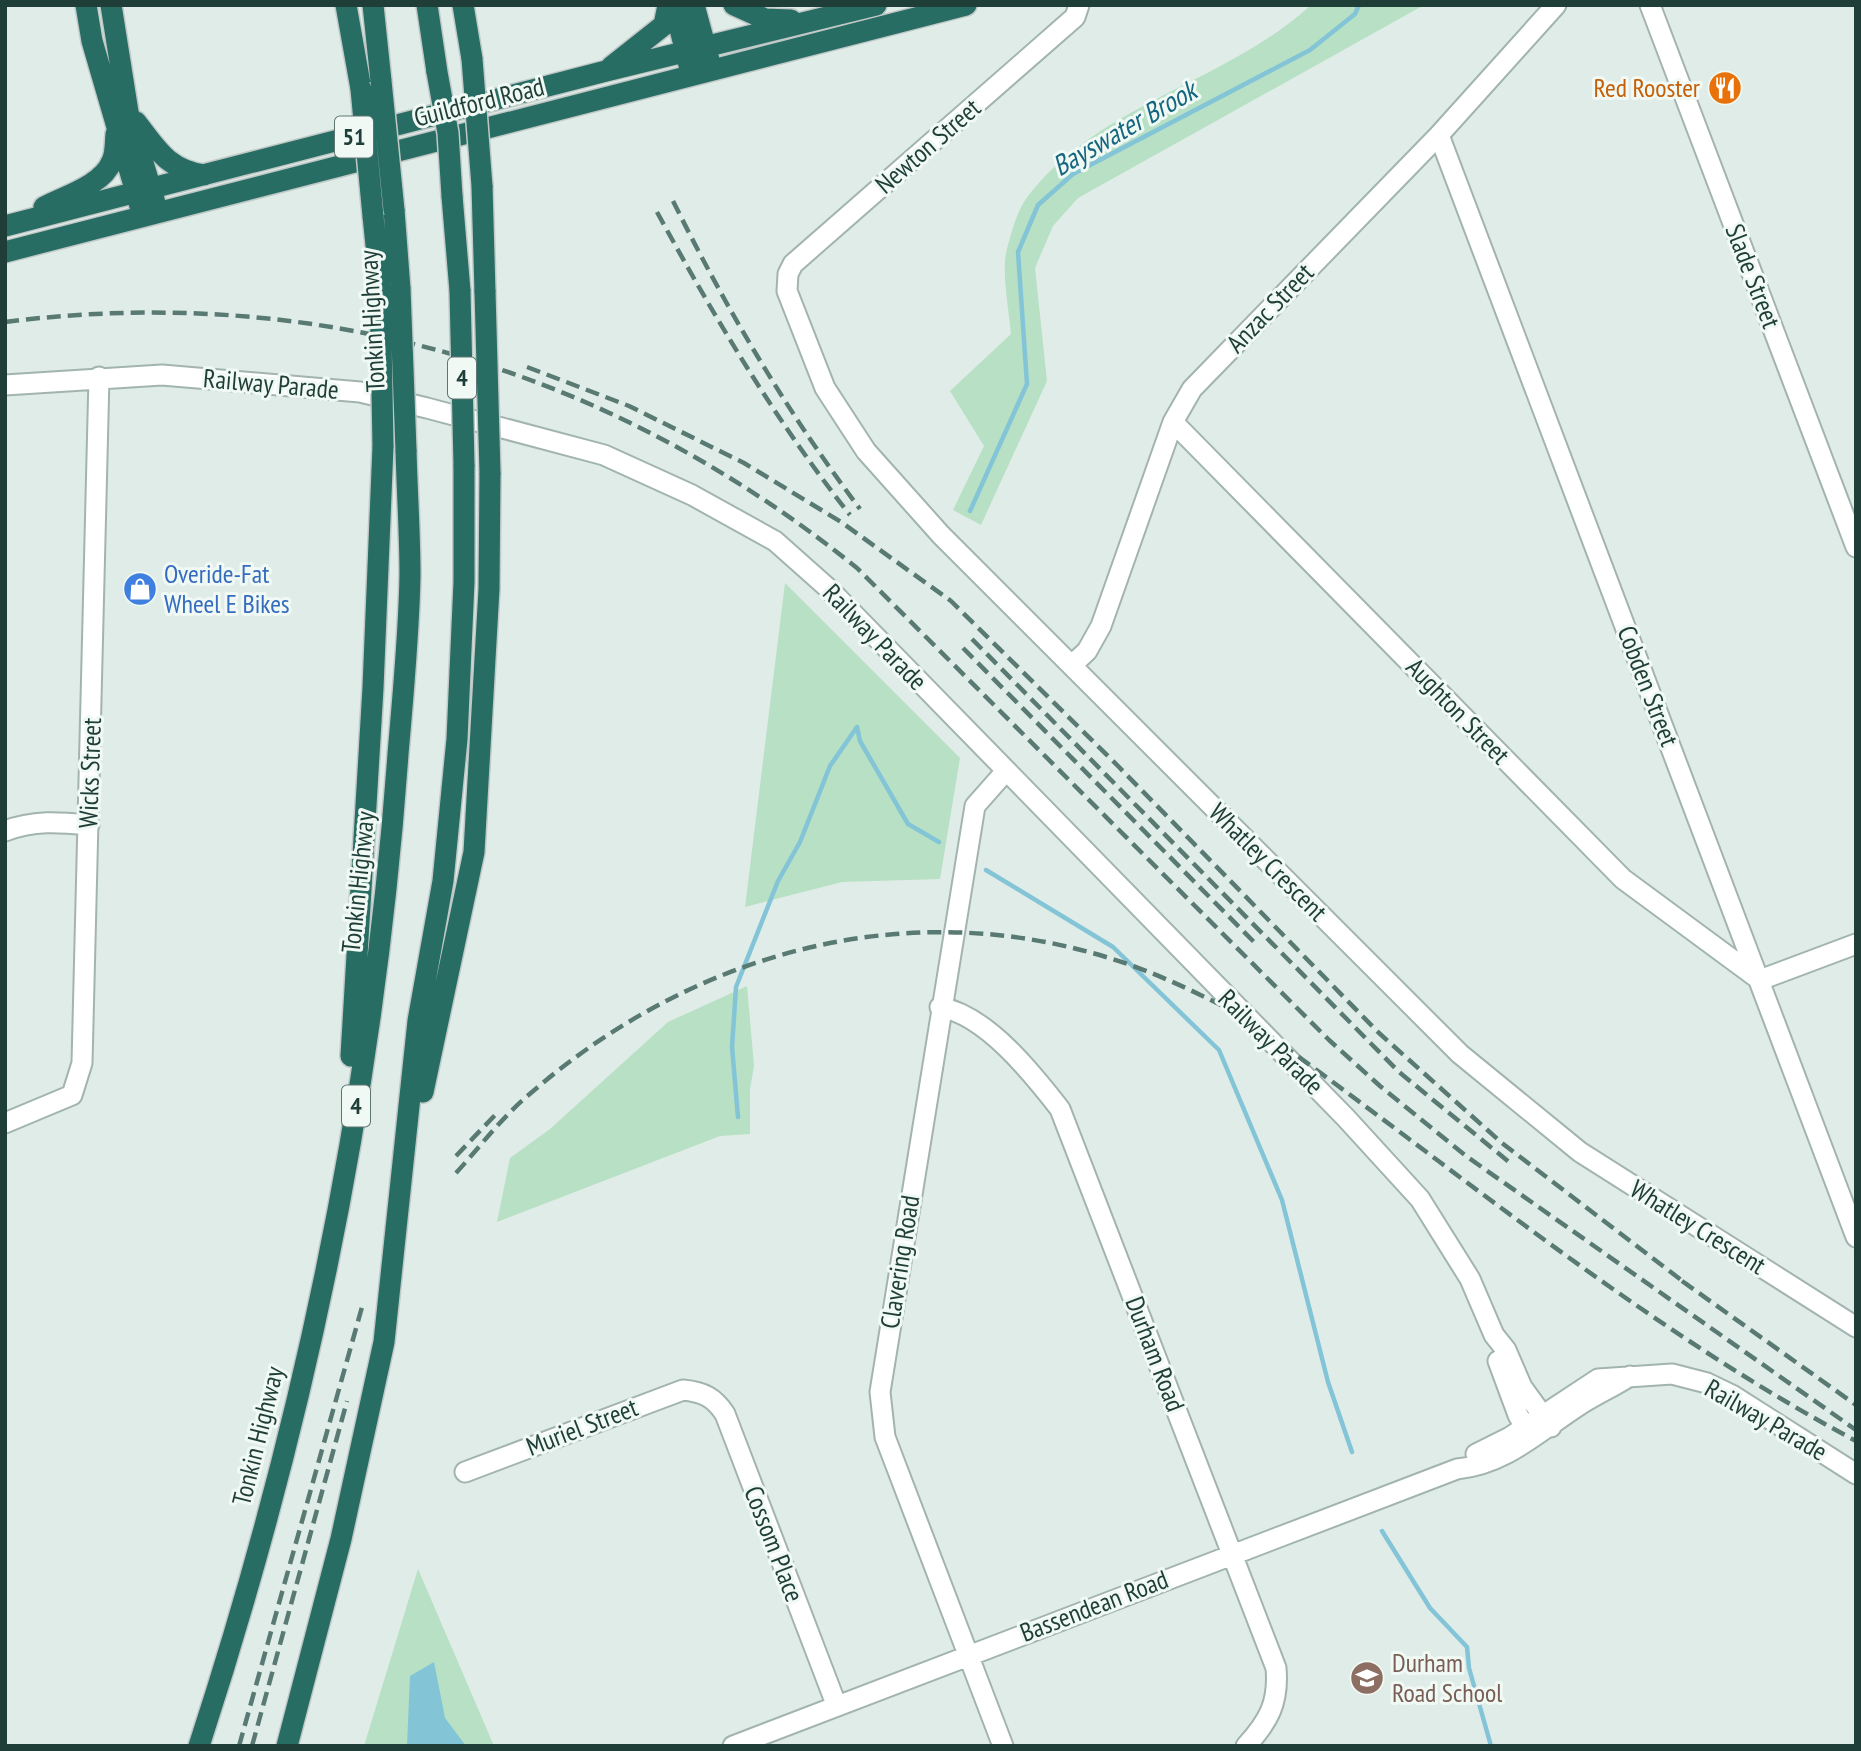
<svg xmlns="http://www.w3.org/2000/svg" width="1861" height="1751" viewBox="0 0 1861 1751" font-family="'PT Sans Narrow',sans-serif">
<rect width="100%" height="100%" fill="#e0ece8"/>
<path fill="#b7e0c4" d="M 1311,5 L 1424,5 L 1078,198 L 1053,226 L 1035,268 L 1047,381 L 981,525 L 953,510 L 984,446 L 950,391 L 1011,334 C 1009,311 1001,269 1007,249 C 1011,234 1017,211 1026,199 C 1096,104 1226,83 1311,5 Z
M 785,583 L 960,758 L 940,879 L 842,882 L 745,907 Z
M 747,986 L 754,1066 L 750,1089 L 750,1134 L 720,1136 L 497,1222 L 510,1158 L 550,1129 L 668,1022 Z
M 418,1569 L 494,1746 L 364,1746 Z"/>
<path fill="#83c4d7" d="M 434,1662 L 445,1718 L 466,1746 L 407,1746 L 410,1676 Z"/>
<g fill="none" stroke-linecap="round" stroke-linejoin="round">
<path stroke="#83c4d7" stroke-width="4.5" d="M 970,511 L 1027,384 L 1018,252 L 1038,205 L 1073,174 L 1310,50 L 1355,14 L 1359,5
M 857,727 L 860,741 L 908,824 L 939,842
M 986,870 L 1113,947 L 1219,1050 L 1282,1200 L 1328,1382 L 1352,1452
M 738,1117 L 732,1047 L 736,987 L 778,881 L 800,842 L 830,766 L 857,727
M 1382,1531 L 1430,1608 L 1467,1647 L 1469,1668 L 1491,1746"/>
<g stroke="#a2b4b0" stroke-width="23">
<path id="minor" d="M 1079,5 L 1075,17 L 793,264 L 788,274 L 787,291 L 825,388 L 866,451 L 941,535 L 1460,1054 L 1580,1152 L 1856,1327
M 1650,5 L 1856,547
M 1439,135 L 1856,1237
M 5,385 L 162,375 L 360,392 L 427,408 L 604,455 L 692,495 L 775,541 L 829,589 L 1346,1118 L 1420,1199 L 1470,1279 L 1494,1335 L 1506,1350 L 1522,1387 L 1551,1427
M 1173,422 L 1623,879 L 1760,980 L 1856,944
M 1072,665 L 1087,651 L 1101,626 L 1173,422 L 1192,389 L 1439,135 L 1556,5
M 5,831 C 34,820 58,822 89,825
M 940,1007 C 986,1015 1032,1073 1060,1109 L 1276,1668 C 1279,1702 1269,1721 1246,1746
M 5,1123 L 72,1095 L 82,1063 L 99,377
M 1498,1361 L 1518,1415 L 1530,1436
M 1476,1454 L 1510,1437 L 1598,1379 L 1672,1374 L 1707,1383 L 1732,1395 L 1856,1474
M 465,1472 L 683,1390 C 703,1392 714,1397 725,1414 L 836,1704
M 733,1746 L 1457,1469 C 1506,1464 1538,1432 1578,1406 C 1595,1395 1613,1387 1630,1376
M 1003,1746 L 885,1437 L 880,1392 L 975,806 L 1005,772"/>
</g>
<g stroke="#c0c9c7" stroke-width="24">
<path id="highway" d="M 86,5 L 92,41 L 140,206
M 111,5 L 128,112 L 155,203
M 346,5 L 361,89
M 373,5 L 381,81
M 427,5 L 437,72
M 463,5 L 472,59
M 674,5 L 689,65
M 694,5 L 709,60
M 734,5 L 765,19 L 791,20
M 611,67 L 664,25 L 668,5
M 136,122 C 157,149 168,170 204,175
M 482,186 L 485,292
M 452,196 L 460,291
M 44,207 C 65,196 103,185 112,161 C 116,153 115,142 116,134
M 394,210 L 400,289
M 373,216 L 380,284
M 5,226 L 606,71 L 876,5
M 5,252 L 966,5
M 351,1056 L 373,688 L 383,446
M 423,1092 L 474,852 L 489,589 L 490,473
M 199,1746 C 304,1425 374,1091 398,754 C 403,695 409,635 410,575 C 410,534 407,491 406,450
M 287,1746 L 341,1539 L 384,1342 L 418,1021 L 443,881 L 457,739 L 464,582 L 464,465"/>
</g>
<use href="#minor" stroke="#fff" stroke-width="19"/>
<use href="#highway" stroke="#286d63" stroke-width="21"/>
<path stroke="#597a73" stroke-width="4.5" stroke-dasharray="14 7" stroke-linecap="butt" d="M 673,201 C 727,310 787,412 860,509
M 657,212 C 715,318 775,420 850,515
M 5,322 C 321,282 611,370 857,568 L 1329,1040 L 1380,1086 L 1466,1156 L 1856,1430
M 527,367 L 629,406 L 744,463 L 841,522 L 951,601 L 1118,766 L 1379,1033 L 1502,1143 L 1689,1286
M 972,639 L 1399,1072 L 1509,1162
M 963,648 L 1256,944
M 456,1156 L 497,1113
M 456,1173 C 478,1149 499,1121 524,1099 C 684,957 897,893 1106,957 C 1153,971 1198,993 1242,1016 C 1445,1160 1635,1323 1856,1441
M 1682,1281 L 1856,1405
M 239,1746 L 362,1307
M 252,1746 L 347,1401"/>
<g stroke="#c0c9c7" stroke-width="24" stroke-linecap="butt">
<path id="highway-bridge" d="M 472,59 L 482,186
M 437,72 L 448,133 L 452,196
M 381,81 L 394,210
M 361,89 L 373,216
M 380,284 L 383,446
M 400,289 L 406,450
M 460,291 L 464,465
M 485,292 L 490,473"/>
</g>
<use href="#highway-bridge" stroke="#286d63" stroke-width="21"/>
</g>
<defs>
<g id="restaurant-disc" transform="scale(1.75)"><circle r="9.5" fill="#e8710a" stroke="#f1f9f5"/><path d="M-5-6h1v4h1v-4h1v4h1v-4h1v5L-1.5 .5V6h-2V.5L-5-1ZM5-6V6H3V1.5H1.5Q1.5-4 5-6Z" fill="#fff"/></g>
<g id="shop-disc" transform="scale(1.75)"><circle r="9.5" fill="#3f7fe0" stroke="#f1f9f5"/><path d="M-5-2.5h2.3a2.7 3.5 0 0 1 5.4 0H5L5.5 6h-11ZM-1.5-2.5h3a1.5 2.3 0 0 0-3 0Z" fill="#fff"/></g>
<g id="school-disc" transform="scale(1.75)"><circle r="9.5" fill="#8d6e63" stroke="#f1f9f5"/><path d="M0-5L7-2L0 1L-7-2ZM-4 1L0 2.5L4 1V4Q0 6-4 4Z" fill="#fff"/></g>
</defs>
<g fill-rule="evenodd">
<use href="#restaurant-disc" x="1725" y="88"/>
<use href="#shop-disc" x="140" y="589"/>
<use href="#school-disc" x="1367" y="1678"/>
</g>
<g text-anchor="middle" stroke-width="6" stroke-linejoin="round" paint-order="stroke">
<g fill="#f1f9f5" stroke="#5e7671" stroke-width="2">
<rect x="335" y="116.5" width="38" height="41" rx="5"/>
<rect x="448" y="357.5" width="28" height="41" rx="5"/>
<rect x="342" y="1085.5" width="28" height="41" rx="5"/>
</g>
<g font-size="24" font-weight="bold" fill="#1f3e38">
<text x="354" y="145">51</text>
<text x="462" y="386">4</text>
<text x="356" y="1114">4</text>
</g>
<g font-size="26" fill="#c56008" stroke="#f1f9f5" text-anchor="end">
<text x="1700" y="97">Red Rooster</text>
</g>
<g font-size="26" fill="#1f3e38" stroke="#f1f9f5">
<text transform="translate(479 102) rotate(-14)" y="9">Guildford Road</text>
<text transform="translate(928 146) rotate(-41)" y="9">Newton Street</text>
<text transform="translate(1753 276) rotate(69)" y="9">Slade Street</text>
<text transform="translate(1270 308) rotate(-46)" y="9">Anzac Street</text>
<text transform="translate(372 321) rotate(-93)" y="9">Tonkin Highway</text>
<text transform="translate(271 384) rotate(5)" y="9">Railway Parade</text>
<text transform="translate(875 637) rotate(46)" y="9">Railway Parade</text>
<text transform="translate(1648 686) rotate(69)" y="9">Cobden Street</text>
<text transform="translate(1458 711) rotate(46)" y="9">Aughton Street</text>
<text transform="translate(90 773) rotate(-88)" y="9">Wicks Street</text>
<text transform="translate(1268 862) rotate(45)" y="9">Whatley Crescent</text>
<text transform="translate(358 882) rotate(-84)" y="9">Tonkin Highway</text>
<text transform="translate(1271 1042) rotate(45)" y="9">Railway Parade</text>
<text transform="translate(1698 1227) rotate(32)" y="9">Whatley Crescent</text>
<text transform="translate(900 1262) rotate(-81)" y="9">Clavering Road</text>
<text transform="translate(1155 1354) rotate(69)" y="9">Durham Road</text>
<text transform="translate(1766 1420) rotate(30)" y="9">Railway Parade</text>
<text transform="translate(582 1427) rotate(-21)" y="9">Muriel Street</text>
<text transform="translate(258 1436) rotate(-76)" y="9">Tonkin Highway</text>
<text transform="translate(774 1544) rotate(69)" y="9">Cossom Place</text>
<text transform="translate(1094 1606) rotate(-21)" y="9">Bassendean Road</text>
</g>
<g font-size="26" fill="#366cbe" stroke="#f1f9f5" text-anchor="start">
<text x="164" y="583">Overide-Fat<tspan x="164" dy="30">Wheel E Bikes</tspan></text>
</g>
<g font-size="26" fill="#785e54" stroke="#f1f9f5" text-anchor="start">
<text x="1392" y="1672">Durham<tspan x="1392" dy="30">Road School</tspan></text>
</g>
<g font-size="28" font-style="italic" fill="#14667f" stroke="#f1f9f5">
<text transform="translate(1124 128) rotate(-30)" y="10">Bayswater Brook</text>
</g>
</g>
<rect width="1861" height="1751" fill="none" stroke="#1f3e38" stroke-width="14"/>
</svg>
